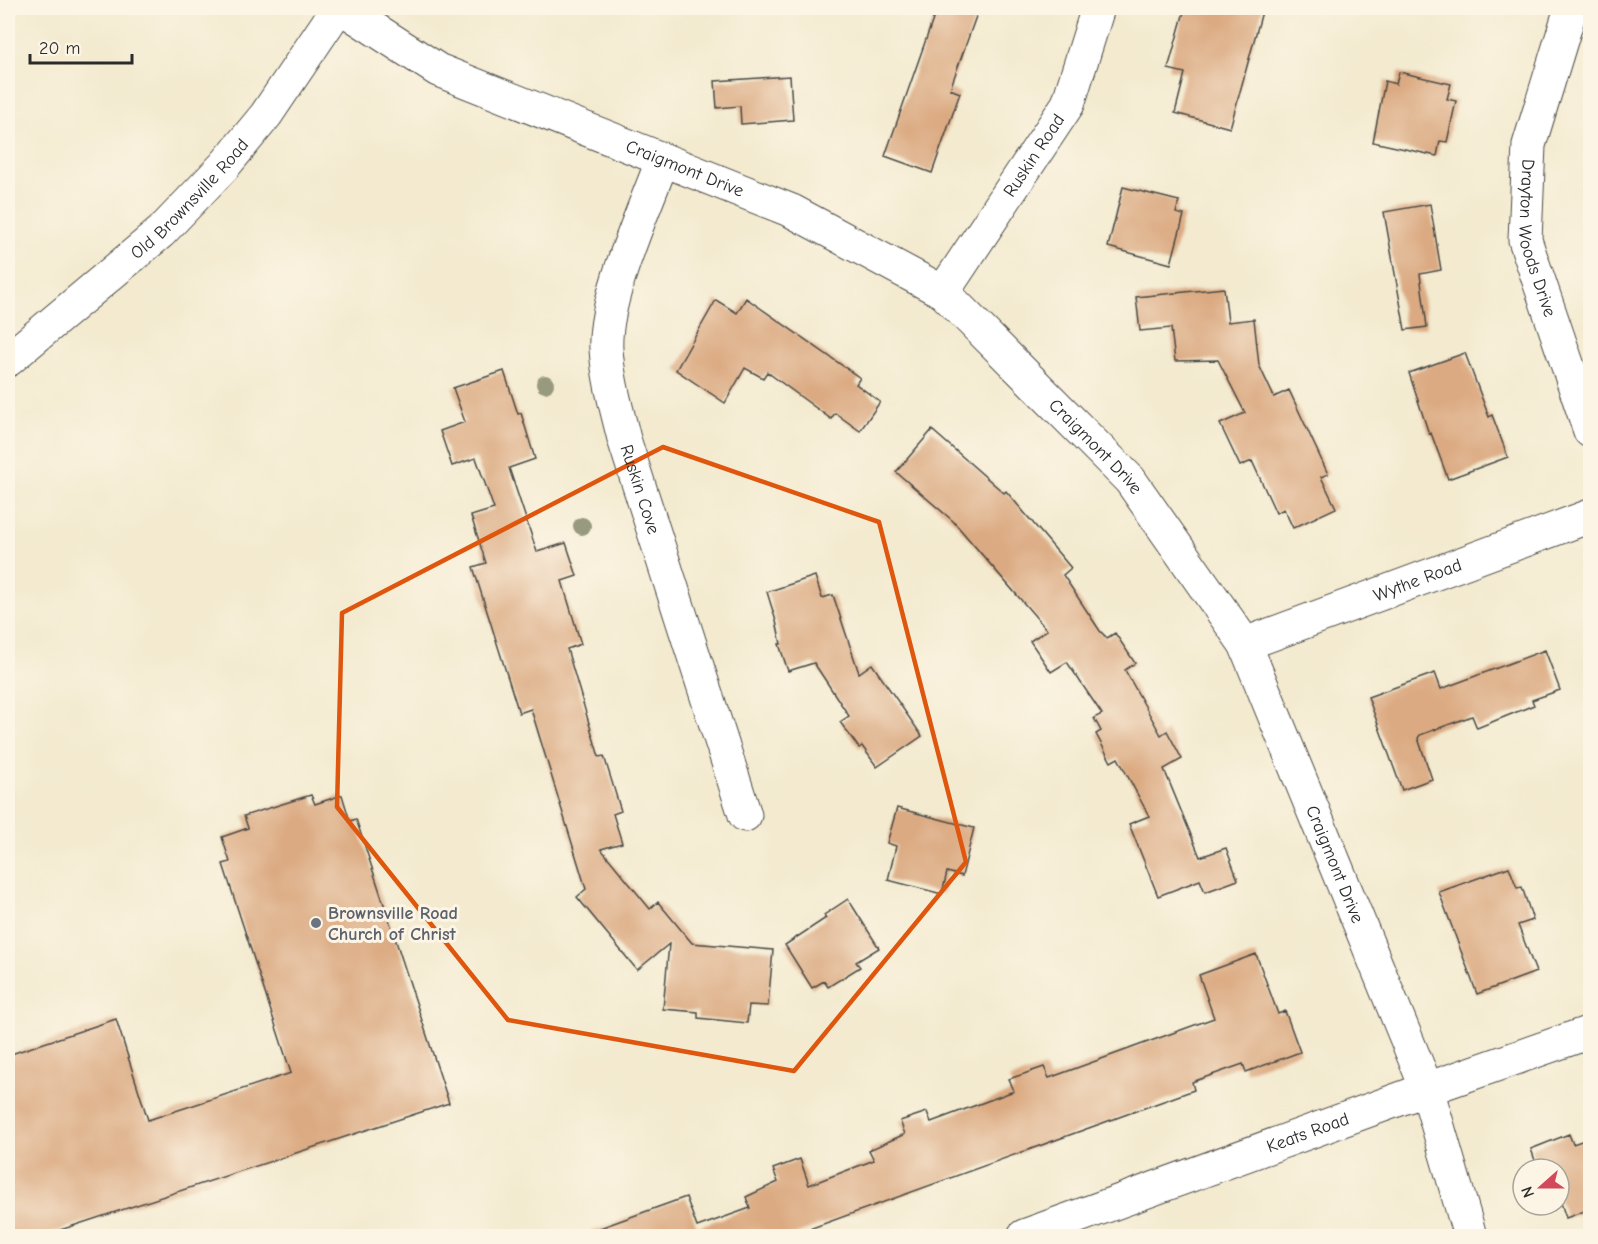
<svg xmlns="http://www.w3.org/2000/svg" width="1598" height="1244" viewBox="0 0 1598 1244" font-family="'Comic Neue',sans-serif">
<rect width="100%" height="100%" fill="#fcf5e5"/>
<filter id="ink" filterUnits="userSpaceOnUse"><feTurbulence type="fractalNoise" baseFrequency=".0167" numOctaves="2"/><feDisplacementMap in="SourceGraphic" scale="12" xChannelSelector="R" yChannelSelector="G"/><feConvolveMatrix kernelMatrix="1 2 1 2 8 2 1 2 1" color-interpolation-filters="sRGB"/></filter>
<filter id="wash" filterUnits="userSpaceOnUse"><feTurbulence type="fractalNoise" baseFrequency=".008" numOctaves="4" result="noise"/><feDisplacementMap in="SourceGraphic" scale="24" xChannelSelector="R" yChannelSelector="G"/><feGaussianBlur stdDeviation="1.35" result="paint"/><feColorMatrix in="noise" values="0 0 0 0 0 0 0 0 0 0 0 0 0 0 0 0 0 1.4 0 .05"/><feComposite in="paint" operator="in"/></filter>
<g filter="url(#wash)">
<rect width="100%" height="100%" fill="#f3eacf"/>
<g id="blocks">
<path fill="#dbaa82" d="M 937,8 L 979,8 L 950,89 L 960,93 L 932,173 L 885,156 Z
M 1185,8 L 1263,8 L 1230,128 L 1175,113 L 1185,73 L 1168,69 Z
M 1399,72 L 1451,84 L 1447,99 L 1456,101 L 1447,142 L 1440,141 L 1437,156 L 1373,142 L 1385,81 L 1396,84 Z
M 790,76 L 793,120 L 741,124 L 740,106 L 717,108 L 715,81 Z
M 1123,187 L 1179,201 L 1176,213 L 1184,215 L 1171,264 L 1108,247 Z
M 1430,204 L 1441,270 L 1420,274 L 1427,327 L 1405,330 L 1384,212 Z
M 1224,288 L 1228,322 L 1254,319 L 1259,365 L 1274,397 L 1289,390 L 1328,474 L 1321,477 L 1336,508 L 1293,528 L 1284,509 L 1276,513 L 1252,461 L 1240,466 L 1220,424 L 1245,413 L 1218,360 L 1175,361 L 1171,328 L 1140,331 L 1136,297 Z
M 746,298 L 860,378 L 856,384 L 880,402 L 860,431 L 835,413 L 831,419 L 767,372 L 763,378 L 745,368 L 725,403 L 676,370 L 716,300 L 737,313 Z
M 1465,353 L 1489,417 L 1492,415 L 1508,457 L 1448,479 L 1431,433 L 1429,434 L 1409,373 Z
M 504,371 L 518,414 L 521,413 L 535,459 L 509,468 L 537,552 L 566,543 L 577,576 L 562,581 L 581,644 L 567,649 L 599,757 L 604,756 L 621,811 L 613,814 L 622,843 L 601,849 L 650,909 L 658,902 L 692,943 L 773,950 L 768,1006 L 749,1005 L 747,1023 L 698,1018 L 698,1012 L 663,1009 L 669,944 L 637,970 L 577,897 L 586,889 L 531,709 L 519,713 L 473,567 L 486,563 L 471,516 L 494,509 L 476,458 L 452,466 L 440,431 L 465,422 L 453,388 Z
M 932,430 L 1004,493 L 1006,491 L 1071,568 L 1063,575 L 1100,631 L 1107,638 L 1115,633 L 1135,663 L 1125,670 L 1161,735 L 1167,731 L 1182,759 L 1164,769 L 1200,857 L 1226,848 L 1238,880 L 1205,892 L 1200,880 L 1158,896 L 1129,824 L 1149,816 L 1118,758 L 1111,762 L 1096,734 L 1101,731 L 1094,718 L 1102,714 L 1067,662 L 1051,672 L 1030,641 L 1047,630 L 953,521 L 896,472 Z
M 815,576 L 822,598 L 833,595 L 859,673 L 872,664 L 922,736 L 877,767 L 862,746 L 859,748 L 840,722 L 849,716 L 814,663 L 788,671 L 779,644 L 781,644 L 776,621 L 767,592 Z
M 1545,650 L 1560,690 L 1532,700 L 1534,705 L 1477,728 L 1472,716 L 1420,735 L 1418,738 L 1432,779 L 1402,790 L 1368,697 L 1435,673 L 1441,689 Z
M 311,795 L 315,804 L 342,795 L 350,821 L 356,819 L 449,1103 L 42,1236 L 8,1236 L 8,1055 L 116,1019 L 148,1120 L 291,1073 L 223,864 L 230,862 L 222,837 L 248,828 L 244,816 Z
M 897,808 L 974,828 L 962,876 L 947,872 L 942,894 L 888,880 L 896,846 L 887,843 Z
M 1509,867 L 1517,888 L 1522,887 L 1533,920 L 1518,925 L 1536,972 L 1477,994 L 1439,892 Z
M 848,899 L 879,948 L 856,962 L 860,967 L 828,987 L 824,981 L 812,988 L 785,945 L 826,918 L 824,915 Z
M 1256,954 L 1278,1014 L 1285,1011 L 1300,1052 L 1246,1072 L 1243,1064 L 1192,1082 L 1194,1090 L 790,1236 L 587,1236 L 586,1233 L 686,1197 L 697,1227 L 750,1208 L 746,1197 L 778,1182 L 773,1169 L 800,1159 L 809,1185 L 874,1160 L 869,1150 L 905,1134 L 900,1121 L 927,1112 L 931,1122 L 1014,1091 L 1009,1079 L 1044,1067 L 1049,1078 L 1214,1018 L 1199,975 Z
M 1569,1134 L 1573,1144 L 1590,1138 L 1590,1209 L 1566,1218 L 1561,1203 L 1559,1204 L 1559,1169 L 1538,1169 L 1531,1149 Z"/>
</g>
</g>
<g filter="url(#ink)">
<use href="#blocks" fill-opacity="0" stroke="#494844" stroke-width="1.5"/>
<g fill="none" stroke-linecap="round" stroke-linejoin="round">
<g stroke="#494844" stroke-width="35">
<g id="minor">
<path id="s1" d="M 342,8 L 438,70 L 792,211 L 943,292 L 1130,480 L 1245,644 L 1427,1089 L 1470,1236"/>
<path id="s2" d="M 1571,8 L 1529,145 L 1525,240 L 1590,431"/>
<path id="s3" d="M 662,161 C 644,211 603,299 606,349 C 608,380 617,410 624,439 L 745,815"/>
<path id="s4" d="M 943,292 L 1068,104 L 1098,8"/>
<path id="s5" d="M 1245,644 L 1590,516"/>
<path id="s6" d="M 1024,1236 L 1427,1089 L 1590,1032"/>
</g>
</g>
<g stroke="#494844" stroke-width="35">
<g id="major">
<path id="s7" d="M 8,360 L 161,232 L 224,166 L 266,115 L 338,8"/>
</g>
</g>
<use href="#minor" stroke="#fff" stroke-width="33"/>
<use href="#major" stroke="#fff" stroke-width="33"/>
</g>
<g fill="#989a80">
<circle cx="545" cy="384" r="9"/>
<circle cx="582" cy="526" r="9"/>
</g>
</g>
<path fill="none" stroke="#df570e" stroke-width="4.5" stroke-linejoin="round" d="M 663,447 L 879,522 L 966,862 L 794,1071 L 508,1020 L 337,807 L 342,613 Z"/>
<circle fill="#6b7280" stroke="#fcf5e5" stroke-width="2" cx="316" cy="923" r="6"/>
<g text-anchor="middle" stroke-width="6" stroke-linejoin="round" paint-order="stroke">
<g font-size="18" fill="#2b2b2b" stroke="#fcf5e5">
<text dy="6" stroke="none"><textPath href="#s4" startOffset="164">Ruskin Road</textPath></text>
<text dy="6" stroke="none"><textPath href="#s1" startOffset="380">Craigmont Drive</textPath></text>
<text dy="6" stroke="none"><textPath href="#s7" startOffset="243">Old Brownsville Road</textPath></text>
<text dy="6" stroke="none"><textPath href="#s2" startOffset="238">Drayton Woods Drive</textPath></text>
<text dy="6" stroke="none"><textPath href="#s1" startOffset="884">Craigmont Drive</textPath></text>
<text dy="6" stroke="none"><textPath href="#s3" startOffset="342">Ruskin Cove</textPath></text>
<text dy="6" stroke="none"><textPath href="#s5" startOffset="184">Wythe Road</textPath></text>
<text dy="6" stroke="none"><textPath href="#s1" startOffset="1370">Craigmont Drive</textPath></text>
<text dy="6" stroke="none"><textPath href="#s6" startOffset="302">Keats Road</textPath></text>
</g>
<g font-size="18" font-weight="bold" fill="#5b616d" stroke="#fcf5e5" text-anchor="start">
<text x="328" y="919">Brownsville Road<tspan x="328" dy="21">Church of Christ</tspan></text>
</g>
</g>
<rect width="1598" height="1244" fill="none" stroke="#fcf5e5" stroke-width="30"/>
<g transform="translate(1541 1187) rotate(249)"><circle r="28" fill="#fcf5e5" stroke="#a8a49b" stroke-width="1.5"/>
<path d="M0-4.5L10 22L0 15L-10 22Z" fill="#d1495b"/>
<text y="-9" font-size="16" font-weight="bold" text-anchor="middle" fill="#2b2b2b">N</text>
</g>
<path d="M30 54v9h102v-9" fill="none" stroke="#2b2b2b" stroke-width="3"/>
<text x="39" y="54" font-size="18" fill="#2b2b2b" stroke="#fcf5e5" stroke-width="4.5" paint-order="stroke">20 m</text>
</svg>
